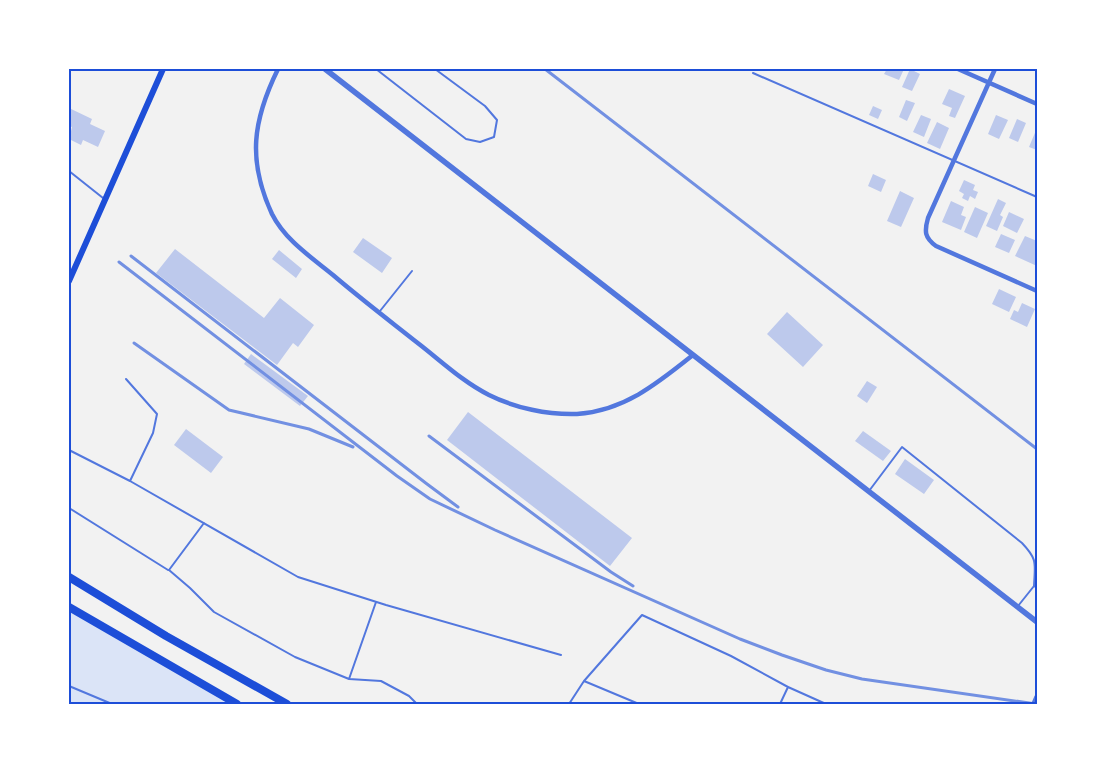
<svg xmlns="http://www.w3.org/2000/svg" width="1106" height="773" viewBox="0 0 1106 773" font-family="'Libre Baskerville',serif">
<rect width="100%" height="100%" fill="#f2f2f2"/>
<path fill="#dbe4f7" d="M 69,607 L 237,704 L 69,704 Z"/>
<path fill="#bdc9ec" d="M 887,69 L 904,69 L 899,80 L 884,74 Z
M 910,69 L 920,74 L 912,91 L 902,87 Z
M 949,89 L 965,96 L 955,118 L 949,116 L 952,108 L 942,104 Z
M 906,100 L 915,103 L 907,121 L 899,117 Z
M 873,106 L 882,110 L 878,119 L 869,115 Z
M 69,108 L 92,119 L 90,124 L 105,131 L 98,147 L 83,140 L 81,145 L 69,139 L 72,127 L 69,126 Z
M 921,115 L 931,119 L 924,137 L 913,132 Z
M 996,115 L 1008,120 L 999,139 L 988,134 Z
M 1017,119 L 1026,123 L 1018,142 L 1009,138 Z
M 937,122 L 949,128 L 940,149 L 927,143 Z
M 1037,128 L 1037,150 L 1029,147 Z
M 873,174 L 886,180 L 881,192 L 868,186 Z
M 964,180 L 975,185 L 973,190 L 978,192 L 975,199 L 970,196 L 968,201 L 962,198 L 964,194 L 959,191 Z
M 900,191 L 914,198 L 901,227 L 887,221 Z
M 998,199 L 1006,203 L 1000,215 L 1003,217 L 997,231 L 986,226 Z
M 951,201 L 964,207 L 961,215 L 966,217 L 961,230 L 942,222 Z
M 975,207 L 988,213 L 977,238 L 964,232 Z
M 1009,212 L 1024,219 L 1017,233 L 1003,226 Z
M 1001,234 L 1015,240 L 1009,253 L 995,247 Z
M 1025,236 L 1037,241 L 1037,266 L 1015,256 Z
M 363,238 L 392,258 L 382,273 L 353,252 Z
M 175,249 L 264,318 L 280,298 L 314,325 L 298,347 L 293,343 L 277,365 L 156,273 Z
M 279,250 L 302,269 L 296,278 L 272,259 Z
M 999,289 L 1016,297 L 1009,312 L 992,304 Z
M 1022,303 L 1035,309 L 1027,327 L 1010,319 L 1014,310 L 1018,312 Z
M 787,312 L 823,345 L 803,367 L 767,334 Z
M 251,354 L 308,396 L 300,406 L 244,364 Z
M 867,381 L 877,387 L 867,403 L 857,396 Z
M 468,412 L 632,538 L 610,566 L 447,440 Z
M 186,429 L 223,457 L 211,473 L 174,445 Z
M 863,431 L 891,451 L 883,461 L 855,441 Z
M 905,459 L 934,480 L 924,494 L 895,474 Z"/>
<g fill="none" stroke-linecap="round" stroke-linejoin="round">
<path stroke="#5277de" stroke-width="2" d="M 376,69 L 466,139 L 480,142 L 494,137 L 497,120 L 485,106 L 435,69
M 753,73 L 1037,197
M 69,171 L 103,198
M 380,311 L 412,271
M 126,379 L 157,414 L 153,433 L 130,481
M 69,450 L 130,481 L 298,577 L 386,605 L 561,655
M 869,491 L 902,447 L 1022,543 C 1038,560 1035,563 1034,586
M 69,508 L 168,570
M 204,523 L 169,570 L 190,588 L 214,612 L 295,657 L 349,679 L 376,602
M 1018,606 L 1034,586 L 1037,588
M 349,679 L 381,681 L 409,696 L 417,704
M 584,681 L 642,615 L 731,656 L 788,687 L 780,704
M 69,686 L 112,704
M 788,687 L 826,704
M 569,704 L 584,681 L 639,704"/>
<path stroke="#5277de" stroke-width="4.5" d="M 278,69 C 253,120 247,160 272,214 C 285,240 311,257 333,275 C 361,299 390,321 419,344 C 441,361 463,382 489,395 C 515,408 548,415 577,414 C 624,411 658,383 693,355
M 958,69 L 1037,104
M 995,69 L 928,218 C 924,232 925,238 936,246 L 1037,291"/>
<path stroke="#5277de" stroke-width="5.5" d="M 325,69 L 1037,622
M 1034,704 L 1037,697"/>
<path stroke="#1d4ed8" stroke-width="6" d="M 69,281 L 163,69"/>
<path stroke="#1d4ed8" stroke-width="8" d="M 69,577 L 166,636 L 287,704
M 69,607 L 237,704"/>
<path stroke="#7290e2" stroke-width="3" d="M 545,69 L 1037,449
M 131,256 L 427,484 L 458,507
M 119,262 L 397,476 L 430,499 L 495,530 L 740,639 L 782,655 L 826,670 L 862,679 L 1036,704
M 134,343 L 229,410 L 309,429 L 353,447
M 429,436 L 611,572 L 633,586"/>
</g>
<rect width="1106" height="773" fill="none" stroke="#ffffff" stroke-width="140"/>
<rect x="70" y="70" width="966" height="633" fill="none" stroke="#1d4ed8" stroke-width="2"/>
</svg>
